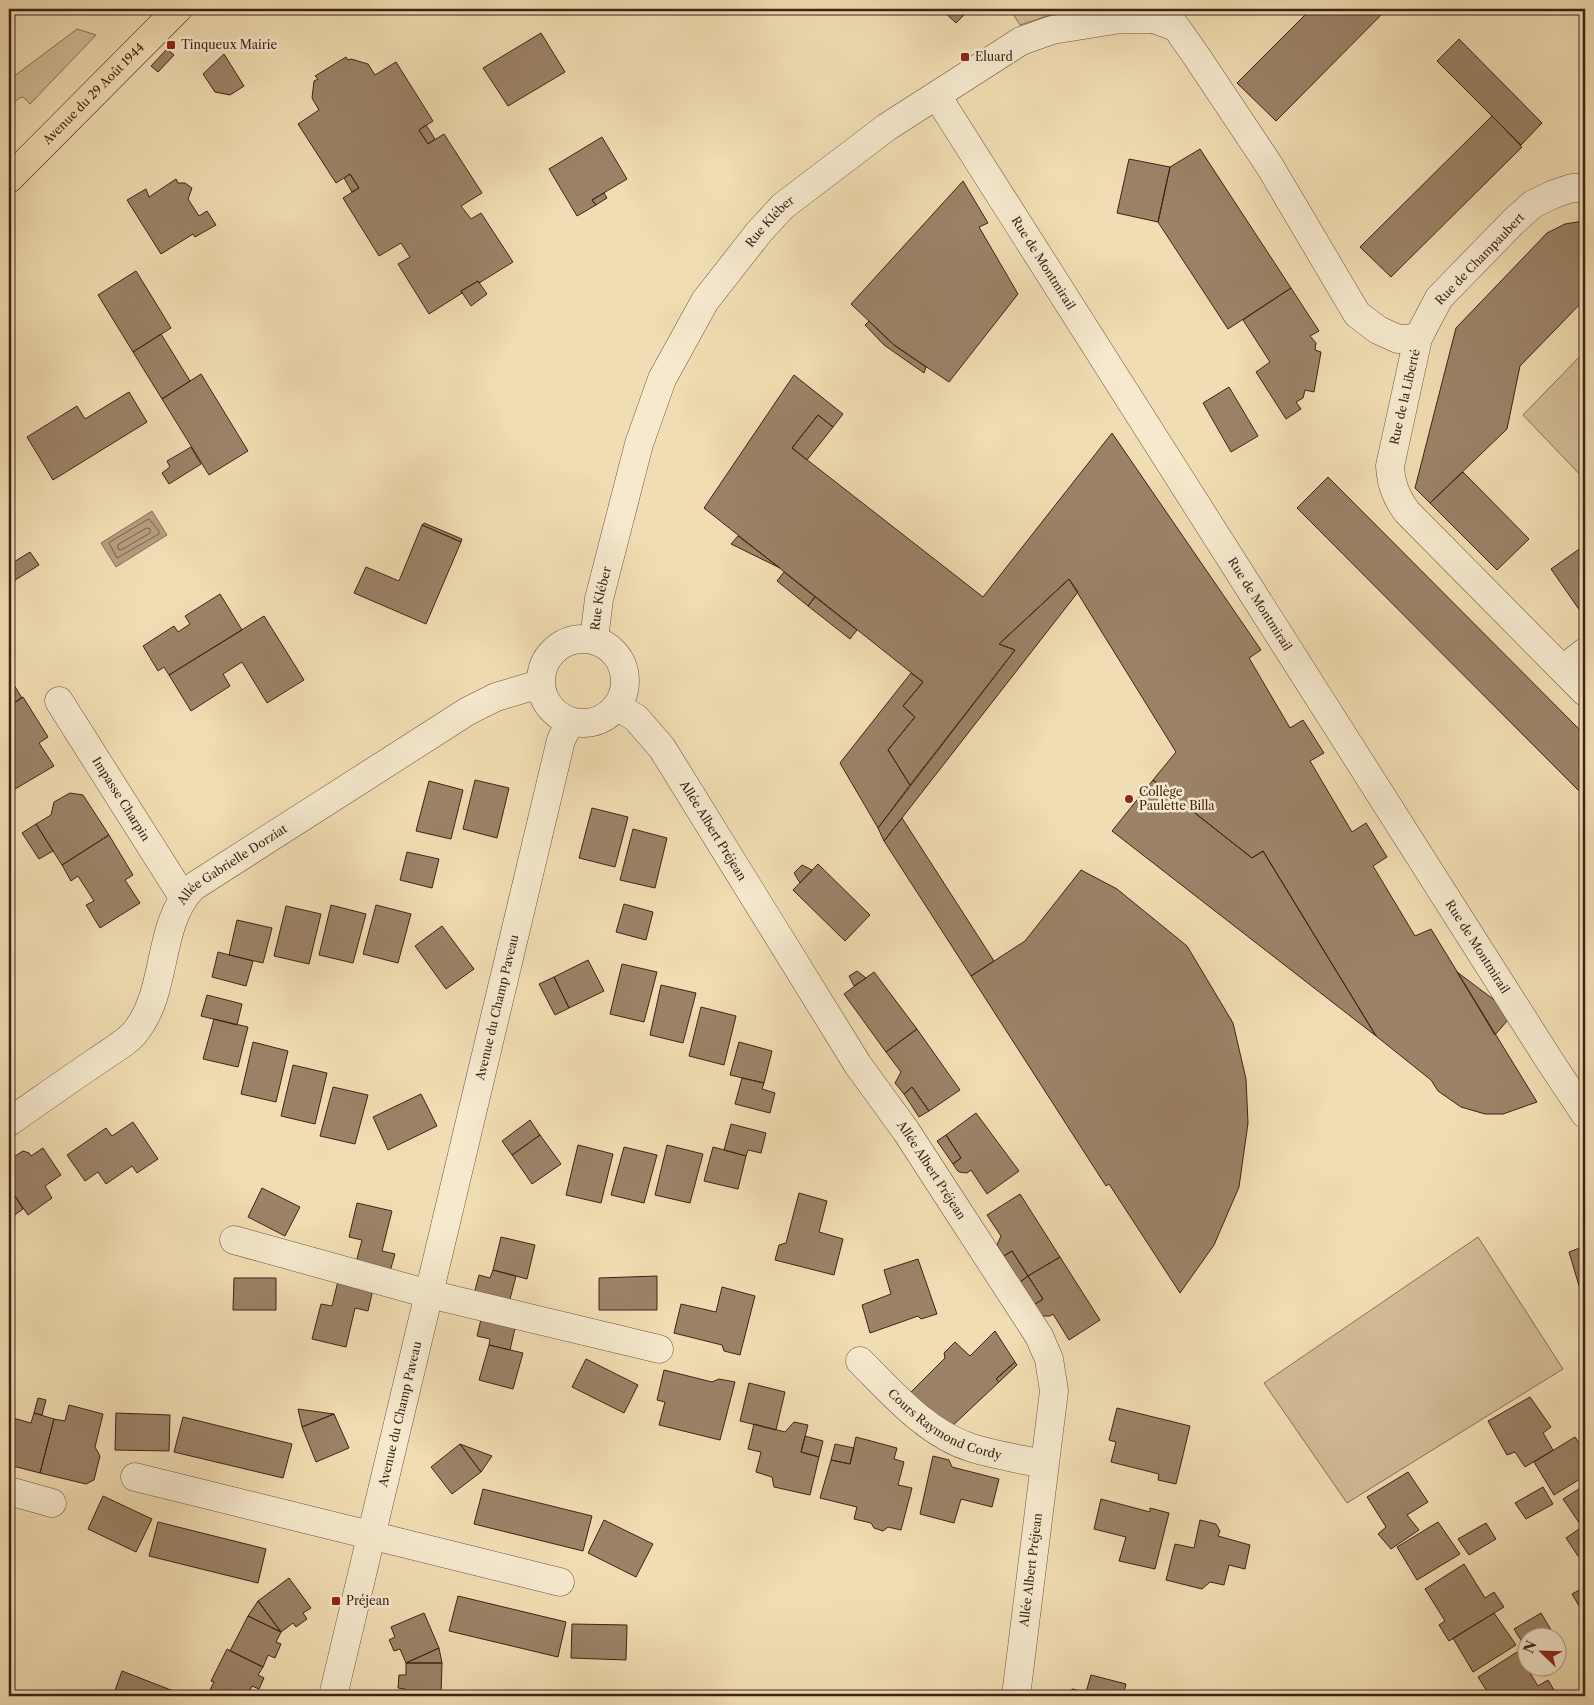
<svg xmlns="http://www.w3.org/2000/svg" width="1594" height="1705" viewBox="0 0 1594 1705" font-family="'Libre Caslon Text',serif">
<rect width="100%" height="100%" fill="#f1ddb3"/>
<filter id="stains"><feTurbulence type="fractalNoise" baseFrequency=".004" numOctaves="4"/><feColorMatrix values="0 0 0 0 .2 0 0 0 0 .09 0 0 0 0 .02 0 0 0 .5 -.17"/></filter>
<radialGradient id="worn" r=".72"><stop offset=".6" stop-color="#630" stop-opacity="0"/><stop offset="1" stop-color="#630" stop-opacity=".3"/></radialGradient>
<path fill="#d3bd98" stroke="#897057" d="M 1010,9 L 1056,9 L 1053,14 L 1020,25 Z
M 77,29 L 96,35 L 30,104 L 23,97 L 19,98 L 9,108 L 9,80 Z
M 1585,351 L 1585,480 L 1523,415 Z
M 1478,1237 L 1563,1369 L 1347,1503 L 1264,1383 Z"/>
<path fill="#b49d7e" stroke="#856c54" d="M 152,511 L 167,535 L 116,567 L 101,543 Z"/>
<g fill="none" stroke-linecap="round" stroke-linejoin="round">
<path stroke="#7a604a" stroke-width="1" d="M 149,519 L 159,531 L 159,534 L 117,558 L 109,543 Z
M 147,528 L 150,529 L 150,533 L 121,550 L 118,549 L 118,545 Z"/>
</g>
<path fill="#9c8368" stroke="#3f2216" d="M 941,9 L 955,9 L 957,11 L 959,9 L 970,9 L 956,23 Z
M 1311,9 L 1387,9 L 1276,121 L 1237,83 Z
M 541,33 L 565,72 L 508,106 L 483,68 Z
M 1459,39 L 1542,123 L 1521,145 L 1437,61 Z
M 167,49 L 174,55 L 158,72 L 151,66 Z
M 224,54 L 244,86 L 230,95 L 215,92 L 203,74 Z
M 346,57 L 348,60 L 351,59 L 368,64 L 375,75 L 396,62 L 433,121 L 419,130 L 428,144 L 444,134 L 482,193 L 461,206 L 471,219 L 481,213 L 513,262 L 479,283 L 478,281 L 461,291 L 462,293 L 429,314 L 398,264 L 410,257 L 401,243 L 379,256 L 343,198 L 359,188 L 350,174 L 336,183 L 298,124 L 319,110 L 312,98 L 314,81 L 318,79 L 315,76 Z
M 1492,116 L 1522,147 L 1391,277 L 1360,247 Z
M 426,125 L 435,139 L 428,144 L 419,130 Z
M 602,137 L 627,179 L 592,200 L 596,205 L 577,216 L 549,169 Z
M 1200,149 L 1291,288 L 1228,329 L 1158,222 L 1170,167 Z
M 1129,159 L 1170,167 L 1158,222 L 1117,213 Z
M 350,174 L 359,188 L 352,192 L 344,178 Z
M 176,179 L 178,183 L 185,183 L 192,188 L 188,199 L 199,216 L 207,211 L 216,225 L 195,237 L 193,234 L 161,254 L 127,200 L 146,189 L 149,197 Z
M 963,181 L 988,223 L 979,227 L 1018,294 L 949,382 L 894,345 L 851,304 Z
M 604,193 L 607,198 L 596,205 L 592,200 Z
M 1583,221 L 1585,222 L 1585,299 L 1520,366 L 1507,429 L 1430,503 L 1415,488 L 1456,328 L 1547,233 L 1565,224 Z
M 136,271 L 171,328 L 133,352 L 98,295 Z
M 478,281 L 487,294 L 471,306 L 461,291 Z
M 1291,288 L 1319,331 L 1310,336 L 1316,343 L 1315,350 L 1321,352 L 1314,392 L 1305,390 L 1303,398 L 1296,402 L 1301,409 L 1286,419 L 1256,372 L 1270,362 L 1243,320 Z
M 869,321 L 894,345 L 926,367 L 924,373 L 884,345 L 865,325 Z
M 161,334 L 190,381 L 162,399 L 133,352 Z
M 201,374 L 248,451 L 209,475 L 162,399 Z
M 794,375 L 843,414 L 833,427 L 818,415 L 792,448 L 983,597 L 1112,433 L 1261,650 L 1249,658 L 1290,728 L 1303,720 L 1324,753 L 1310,761 L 1352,832 L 1366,823 L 1387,857 L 1373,866 L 1415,936 L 1431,929 L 1537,1102 L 1503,1114 L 1485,1114 L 1461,1107 L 1438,1091 L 1431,1080 L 1376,1036 L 1263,851 L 1252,858 L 1153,780 L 1176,752 L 1069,579 L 999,644 L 1015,650 L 910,785 L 888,750 L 915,717 L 903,706 L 923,682 L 704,508 Z
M 1229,387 L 1258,436 L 1231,452 L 1203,403 Z
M 129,392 L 147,422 L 53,480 L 27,437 L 77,406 L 85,419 Z
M 818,415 L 833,427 L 807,460 L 792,448 Z
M 191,447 L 201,464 L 169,484 L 162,473 L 170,467 L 167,461 Z
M 1463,472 L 1529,539 L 1497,570 L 1430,503 Z
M 1328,477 L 1585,735 L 1585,797 L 1297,508 Z
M 424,523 L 462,539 L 461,542 L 422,525 Z
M 422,525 L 461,542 L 426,624 L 354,593 L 366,567 L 399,581 Z
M 738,536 L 780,568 L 731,544 Z
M 1585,545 L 1585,618 L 1551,569 Z
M 30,552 L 39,565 L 12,582 L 9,577 L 9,565 Z
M 784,572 L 815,597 L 808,606 L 777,581 Z
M 1069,579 L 1078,592 L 884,841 L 878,828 L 1015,650 L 999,644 Z
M 220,594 L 242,630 L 169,675 L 164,667 L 158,671 L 143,646 L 174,626 L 178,632 L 190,624 L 185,616 Z
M 815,597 L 857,630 L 850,639 L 808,606 Z
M 264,616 L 304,680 L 267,703 L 242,662 L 223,674 L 230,686 L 191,711 L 169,675 Z
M 911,673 L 923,682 L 903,706 L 915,717 L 888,750 L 910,785 L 878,828 L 840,763 Z
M 9,677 L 22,698 L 9,706 Z
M 23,697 L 48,737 L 39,743 L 54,766 L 15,789 L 9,779 L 9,706 Z
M 475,780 L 509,788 L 497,838 L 463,829 Z
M 1153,780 L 1252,858 L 1263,851 L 1376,1036 L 1112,831 Z
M 429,781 L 463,790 L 451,839 L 416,831 Z
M 70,793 L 83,795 L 109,835 L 62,865 L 36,824 L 51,815 L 54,802 Z
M 592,808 L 628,817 L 615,867 L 579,858 Z
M 902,818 L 994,961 L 971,976 L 884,841 Z
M 36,824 L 53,851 L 39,859 L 22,833 Z
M 633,829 L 667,838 L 655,888 L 620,880 Z
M 109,835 L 133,875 L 125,880 L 140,903 L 100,928 L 86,905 L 94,901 L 78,876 L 71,881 L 62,865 Z
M 407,852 L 439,859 L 432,888 L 400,880 Z
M 818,864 L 870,915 L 845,941 L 793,890 Z
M 802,865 L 812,870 L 800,883 L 794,873 Z
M 1081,870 L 1117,889 L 1187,946 L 1233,1023 L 1246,1079 L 1248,1123 L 1239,1187 L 1214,1245 L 1180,1293 L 1109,1184 L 1106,1186 L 971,976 L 1025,941 Z
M 624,904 L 653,912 L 646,940 L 616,932 Z
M 331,905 L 366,914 L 353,963 L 319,955 Z
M 376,905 L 411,914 L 398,963 L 363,954 Z
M 286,906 L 321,914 L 309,964 L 274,956 Z
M 237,920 L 272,928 L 263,963 L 229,955 Z
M 442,926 L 474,969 L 446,989 L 415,946 Z
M 218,952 L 253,961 L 246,986 L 212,977 Z
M 588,960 L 604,991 L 569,1008 L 554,977 Z
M 622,964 L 657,972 L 644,1022 L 610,1014 Z
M 857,971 L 866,978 L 854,986 L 849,976 Z
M 874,972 L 917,1029 L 886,1052 L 844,994 Z
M 1457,972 L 1513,1014 L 1495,1035 Z
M 554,977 L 569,1008 L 555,1015 L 539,984 Z
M 661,985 L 696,993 L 683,1043 L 650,1035 Z
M 207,995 L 242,1004 L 237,1025 L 201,1016 Z
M 701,1007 L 736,1016 L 724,1065 L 689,1056 Z
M 214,1019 L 248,1027 L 238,1067 L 203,1059 Z
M 917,1029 L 960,1090 L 929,1111 L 912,1087 L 904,1094 L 895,1083 L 901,1072 L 886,1052 Z
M 253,1042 L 288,1051 L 276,1102 L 241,1094 Z
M 739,1042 L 772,1051 L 764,1083 L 730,1075 Z
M 293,1065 L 327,1073 L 315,1124 L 281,1116 Z
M 742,1078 L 764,1083 L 762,1089 L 775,1093 L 770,1113 L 735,1104 Z
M 333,1087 L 368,1095 L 355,1144 L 320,1136 Z
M 912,1087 L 929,1111 L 919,1117 L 904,1094 Z
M 421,1094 L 437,1126 L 388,1150 L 373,1117 Z
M 976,1113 L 1019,1171 L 987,1194 L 971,1170 L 967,1173 L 959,1172 L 957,1170 L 953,1164 L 961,1158 L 946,1135 Z
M 530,1120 L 540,1135 L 512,1155 L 502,1141 Z
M 133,1122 L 158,1159 L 137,1173 L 132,1166 L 106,1184 L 98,1172 L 85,1181 L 67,1155 L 106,1128 L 112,1136 Z
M 731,1124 L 766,1133 L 761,1153 L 748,1150 L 746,1156 L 724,1150 Z
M 540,1135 L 561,1164 L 532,1184 L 512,1155 Z
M 946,1135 L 961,1158 L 953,1164 L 937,1141 Z
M 578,1145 L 613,1154 L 601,1203 L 566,1195 Z
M 667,1145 L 703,1154 L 690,1203 L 655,1195 Z
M 624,1147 L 657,1155 L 644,1203 L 611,1195 Z
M 713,1147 L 746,1156 L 738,1189 L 704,1181 Z
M 43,1148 L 61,1175 L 45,1186 L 52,1198 L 28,1215 L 9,1187 L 9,1160 L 23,1151 L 29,1153 L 31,1156 Z
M 9,1187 L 23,1209 L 9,1219 Z
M 262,1188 L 300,1207 L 285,1236 L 248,1217 Z
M 799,1193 L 827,1201 L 819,1232 L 843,1239 L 834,1275 L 775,1260 L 779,1245 L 786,1243 Z
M 1020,1194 L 1060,1257 L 1028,1276 L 1012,1251 L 1004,1256 L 997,1245 L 1001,1236 L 987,1215 Z
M 357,1203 L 392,1211 L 382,1251 L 395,1254 L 389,1275 L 355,1266 L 362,1240 L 349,1237 Z
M 501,1237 L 535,1245 L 527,1279 L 493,1270 Z
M 1585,1246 L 1585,1287 L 1580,1289 L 1569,1252 Z
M 1012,1251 L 1028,1276 L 1020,1282 L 1004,1256 Z
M 1060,1257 L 1100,1320 L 1069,1340 L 1053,1314 L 1050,1316 L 1041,1316 L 1034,1305 L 1043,1299 L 1028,1276 Z
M 918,1259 L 937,1314 L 921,1319 L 918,1316 L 870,1333 L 862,1305 L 891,1294 L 884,1270 Z
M 493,1270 L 516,1276 L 509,1303 L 474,1294 L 479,1275 L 490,1278 Z
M 657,1276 L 657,1310 L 599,1310 L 599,1278 Z
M 1028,1276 L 1043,1299 L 1034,1305 L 1020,1282 Z
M 234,1278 L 276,1278 L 276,1310 L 233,1310 Z
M 338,1281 L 373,1289 L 368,1311 L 355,1308 L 346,1347 L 312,1339 L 321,1304 L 332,1306 Z
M 722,1287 L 755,1296 L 740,1355 L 724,1351 L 722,1345 L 674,1333 L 681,1304 L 716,1312 Z
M 482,1315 L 516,1324 L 510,1350 L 489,1345 L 490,1339 L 477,1336 Z
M 995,1331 L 1015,1362 L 996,1379 L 999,1382 L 949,1429 L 909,1394 L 945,1358 L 944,1353 L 955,1342 L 970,1356 Z
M 489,1345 L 523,1353 L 513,1389 L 479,1380 Z
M 586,1359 L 638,1385 L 624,1413 L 572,1387 Z
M 1015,1362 L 1017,1365 L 999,1382 L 996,1379 Z
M 664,1370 L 712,1382 L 719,1379 L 735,1382 L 720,1440 L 659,1425 L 665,1402 L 657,1400 Z
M 749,1383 L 785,1392 L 776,1430 L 740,1421 Z
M 1530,1397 L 1551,1427 L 1543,1433 L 1553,1450 L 1525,1467 L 1515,1452 L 1507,1455 L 1488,1421 Z
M 38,1398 L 46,1400 L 42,1415 L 34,1413 Z
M 69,1405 L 103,1414 L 95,1447 L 100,1456 L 94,1480 L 86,1484 L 40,1473 L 54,1419 L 65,1421 Z
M 1117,1408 L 1190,1426 L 1176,1484 L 1158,1480 L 1159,1474 L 1111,1462 L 1116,1442 L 1109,1440 Z
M 298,1409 L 334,1414 L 302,1427 Z
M 34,1413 L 54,1419 L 40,1473 L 9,1465 L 9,1417 L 31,1423 Z
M 116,1413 L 170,1415 L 169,1451 L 115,1450 Z
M 334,1414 L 349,1448 L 316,1462 L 302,1427 Z
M 183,1417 L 292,1444 L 283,1478 L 174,1452 Z
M 794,1422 L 808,1425 L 801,1452 L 819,1457 L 810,1495 L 774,1487 L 772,1477 L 756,1472 L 761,1452 L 748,1449 L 754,1424 L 785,1432 Z
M 805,1436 L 823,1441 L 819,1457 L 801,1452 Z
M 856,1437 L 897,1448 L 894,1459 L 904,1462 L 898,1485 L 912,1488 L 901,1530 L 888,1527 L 883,1531 L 874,1528 L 871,1523 L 854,1519 L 857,1507 L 820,1498 L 831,1460 L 850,1464 Z
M 1575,1437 L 1585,1452 L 1585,1476 L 1554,1495 L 1534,1462 Z
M 460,1444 L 481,1472 L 452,1494 L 431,1467 Z
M 460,1444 L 492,1456 L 481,1472 Z
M 835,1444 L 854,1448 L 850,1464 L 831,1460 Z
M 933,1456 L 949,1460 L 952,1467 L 999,1479 L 992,1507 L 961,1499 L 954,1523 L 920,1514 Z
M 1408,1472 L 1428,1502 L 1407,1515 L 1419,1530 L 1391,1549 L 1378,1534 L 1386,1527 L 1367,1497 Z
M 1585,1485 L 1585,1551 L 1578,1556 L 1566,1538 L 1582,1527 L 1563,1499 Z
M 1543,1487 L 1553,1504 L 1526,1519 L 1515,1503 Z
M 483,1489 L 592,1516 L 583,1551 L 474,1524 Z
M 103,1496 L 152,1519 L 136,1552 L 88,1529 Z
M 1101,1499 L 1150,1512 L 1150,1508 L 1169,1513 L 1155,1569 L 1119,1561 L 1126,1537 L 1094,1529 Z
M 604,1520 L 653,1544 L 636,1577 L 588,1553 Z
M 1200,1520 L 1216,1524 L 1220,1531 L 1218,1536 L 1250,1545 L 1245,1569 L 1229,1565 L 1224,1585 L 1210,1582 L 1202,1589 L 1166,1580 L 1175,1544 L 1194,1548 Z
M 158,1522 L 266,1549 L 258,1583 L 149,1556 Z
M 1438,1522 L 1460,1554 L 1417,1580 L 1397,1547 Z
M 1486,1523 L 1496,1539 L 1469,1555 L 1458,1539 Z
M 1464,1564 L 1485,1598 L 1494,1592 L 1504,1607 L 1449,1641 L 1439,1625 L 1445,1621 L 1425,1589 Z
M 289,1578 L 311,1608 L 303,1613 L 307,1619 L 296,1627 L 293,1623 L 281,1632 L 258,1601 Z
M 1585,1587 L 1585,1609 L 1582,1611 L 1572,1594 Z
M 458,1596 L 566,1622 L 558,1657 L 449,1631 Z
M 258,1601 L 281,1632 L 248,1616 Z
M 424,1613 L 439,1648 L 406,1663 L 400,1649 L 394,1651 L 391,1644 L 389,1640 L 395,1637 L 391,1627 Z
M 1494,1613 L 1516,1645 L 1473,1672 L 1453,1638 Z
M 1541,1613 L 1551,1630 L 1538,1638 L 1526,1638 L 1524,1645 L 1514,1629 Z
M 248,1616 L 281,1632 L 276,1642 L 281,1644 L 275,1658 L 268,1655 L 263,1667 L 230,1651 Z
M 572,1624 L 627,1625 L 626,1660 L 571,1658 Z
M 439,1648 L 442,1663 L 406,1663 Z
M 227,1649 L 263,1667 L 258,1675 L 264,1678 L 259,1689 L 252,1686 L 247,1696 L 207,1696 L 214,1682 L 211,1681 Z
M 1517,1652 L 1538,1686 L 1548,1680 L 1557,1695 L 1490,1696 L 1478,1677 Z
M 406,1663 L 442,1663 L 441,1696 L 405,1696 L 405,1689 L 398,1688 L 399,1675 L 406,1675 Z
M 122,1671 L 176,1692 L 175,1696 L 113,1696 Z
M 1091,1675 L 1126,1684 L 1123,1696 L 1071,1696 L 1072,1689 L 1086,1692 Z"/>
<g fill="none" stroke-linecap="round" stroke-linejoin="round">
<g stroke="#6c513d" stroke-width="29">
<g id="street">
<path d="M 1154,19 L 1176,27 L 1197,57 L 1269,165 L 1357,314 L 1378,330 L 1398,339 L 1418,338"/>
<path id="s1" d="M 937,96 L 1551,1063 L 1585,1114"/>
<path d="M 1585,188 L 1572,188 L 1554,194 L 1533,204 L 1513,222 L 1439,298 L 1418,338 L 1390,466 C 1391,484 1396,497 1407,512 L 1585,692"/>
<circle cx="583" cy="681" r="42"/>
<path id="s2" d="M 594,639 L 599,599 L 639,444 L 662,379 L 705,301 L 759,232 L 783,206 L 887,127 L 1021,41 L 1052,30 L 1121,19 L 1154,19 L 1165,9"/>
<path d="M 1563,669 L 1585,652"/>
<path id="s3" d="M 59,701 L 183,897"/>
<path id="s4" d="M 618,707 L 636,718 L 662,748 L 858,1065 L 906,1131 L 1039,1336 L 1049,1359 L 1054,1391 L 1016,1696"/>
<path id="s5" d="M 9,1122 C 38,1102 67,1081 97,1061 C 109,1052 127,1043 136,1031 C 169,989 156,925 193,887 L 468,711 L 496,697 L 540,684"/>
<path d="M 234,1240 L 429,1294 L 659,1349"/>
<path id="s6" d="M 860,1361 C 892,1393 927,1434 972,1448 C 995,1455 1020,1459 1043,1464"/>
<path d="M 135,1477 L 560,1582"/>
<path d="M 9,1491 L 52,1503"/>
<path id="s7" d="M 333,1696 L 561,740 L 570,722"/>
</g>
</g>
<g stroke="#3f2216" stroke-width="29">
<g id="primary">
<path id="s8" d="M 9,179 L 178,9"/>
</g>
</g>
<use href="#street" stroke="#f6e9ce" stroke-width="28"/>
<use href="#primary" stroke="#f1ddb3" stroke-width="28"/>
</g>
<g fill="#8f2418" stroke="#f6e9ce" stroke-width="2">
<rect x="166" y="40" width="10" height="10" rx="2.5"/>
<rect x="960" y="52" width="10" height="10" rx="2.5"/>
<circle cx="1129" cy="799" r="5"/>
<rect x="331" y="1596" width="10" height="10" rx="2.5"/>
</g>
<g text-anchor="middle" stroke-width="5" stroke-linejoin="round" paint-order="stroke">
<g font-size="12" fill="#3f2216" stroke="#f6e9ce" text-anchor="start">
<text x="181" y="49">Tinqueux Mairie</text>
<text x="975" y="61">Eluard</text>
<text x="1139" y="796">Collège<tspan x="1139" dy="14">Paulette Billa</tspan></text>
<text x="346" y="1605">Préjean</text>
</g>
<g font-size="12" fill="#3f2216" stroke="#f6e9ce">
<text dy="4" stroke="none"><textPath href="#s8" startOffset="120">Avenue du 29 Août 1944</textPath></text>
<text dy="4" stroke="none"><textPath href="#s2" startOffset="461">Rue Kléber</textPath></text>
<text transform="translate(1480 259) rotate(-46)" y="4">Rue de Champaubert</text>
<text dy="4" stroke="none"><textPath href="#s1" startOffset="198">Rue de Montmirail</textPath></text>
<text transform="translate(1405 397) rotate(-77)" y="4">Rue de la Liberté</text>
<text dy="4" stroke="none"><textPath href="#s2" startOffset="41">Rue Kléber</textPath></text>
<text dy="4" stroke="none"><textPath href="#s1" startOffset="602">Rue de Montmirail</textPath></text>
<text dy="4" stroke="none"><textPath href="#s3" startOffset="116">Impasse Charpin</textPath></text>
<text dy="4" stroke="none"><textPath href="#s4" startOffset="158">Allée Albert Préjean</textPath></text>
<text dy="4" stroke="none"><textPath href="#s5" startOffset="358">Allée Gabrielle Dorziat</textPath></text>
<text dy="4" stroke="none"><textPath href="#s1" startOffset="1008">Rue de Montmirail</textPath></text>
<text dy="4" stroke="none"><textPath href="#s7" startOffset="708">Avenue du Champ Paveau</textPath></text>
<text dy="4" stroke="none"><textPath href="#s4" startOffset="562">Allée Albert Préjean</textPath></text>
<text dy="4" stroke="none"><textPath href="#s7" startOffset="290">Avenue du Champ Paveau</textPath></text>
<text dy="4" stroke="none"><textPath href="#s6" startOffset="108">Cours Raymond Cordy</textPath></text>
<text transform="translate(1031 1570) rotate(-83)" y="4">Allée Albert Préjean</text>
</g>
</g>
<rect width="1594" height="1705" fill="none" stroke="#f1ddb3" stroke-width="30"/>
<rect x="10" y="10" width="1574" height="1685" fill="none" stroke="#3f2216" stroke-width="2.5"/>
<rect x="15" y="15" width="1564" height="1675" fill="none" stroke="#3f2216"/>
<g transform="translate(1542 1652) rotate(293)"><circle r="24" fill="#f6e9ce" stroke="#ad9984"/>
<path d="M0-4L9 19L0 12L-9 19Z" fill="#8f2418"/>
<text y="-8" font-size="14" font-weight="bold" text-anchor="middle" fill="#3f2216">N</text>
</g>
<rect width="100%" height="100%" filter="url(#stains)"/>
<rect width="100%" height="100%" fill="url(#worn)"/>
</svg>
